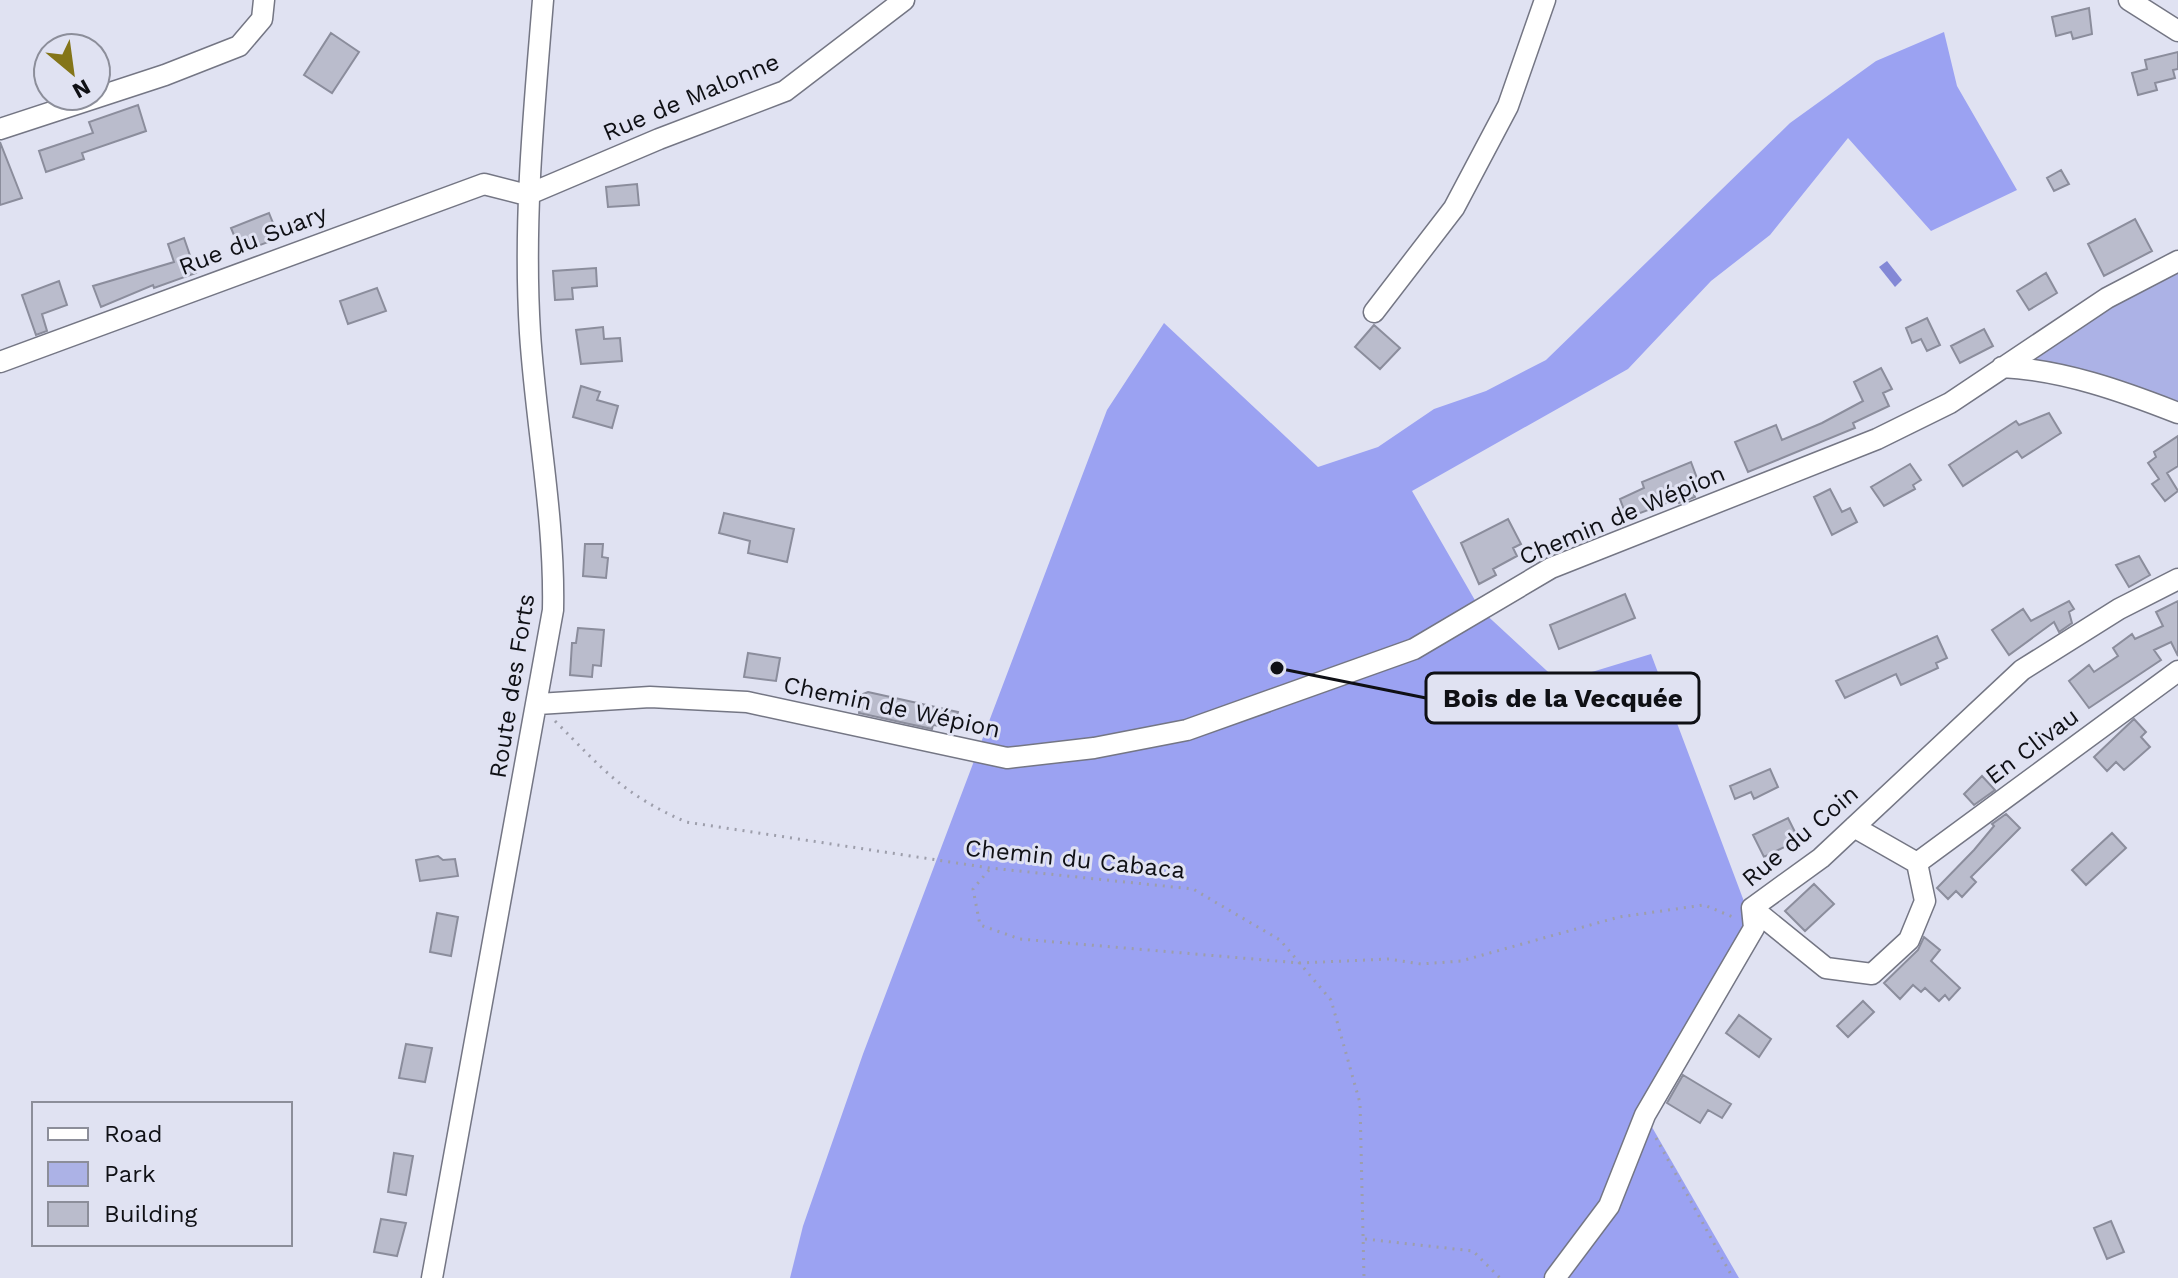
<svg xmlns="http://www.w3.org/2000/svg" width="2178" height="1278" viewBox="0 0 2178 1278" font-family="'Work Sans',sans-serif">
<rect width="100%" height="100%" fill="#e0e2f2"/>
<path fill="#acb2e6" d="M 2178,261 L 2178,414 L 2002,367 Z"/>
<path fill="#9ba2f2" d="M 1944,32 L 1957,86 L 2017,190 L 1931,231 L 1848,138 L 1770,235 L 1711,281 L 1628,369 L 1412,491 L 1480,609 L 1559,682 L 1651,654 L 1754,928 L 1645,1115 L 1739,1278 L 790,1278 L 803,1226 L 863,1054 L 1107,410 L 1164,323 L 1318,467 L 1378,447 L 1434,409 L 1486,391 L 1546,360 L 1790,123 L 1876,61 Z"/>
<path fill="#8388d6" d="M 1887,261 L 1902,280 L 1895,287 L 1879,267 Z"/>
<path fill="#babccc" stroke="#8b8d9c" stroke-width="2" d="M 2089,8 L 2092,34 L 2073,39 L 2071,32 L 2056,36 L 2052,17 Z
M 331,33 L 359,52 L 332,93 L 304,75 Z
M 2178,52 L 2178,69 L 2173,70 L 2175,78 L 2155,83 L 2157,90 L 2138,95 L 2132,73 L 2147,69 L 2145,60 Z
M 138,105 L 146,131 L 82,153 L 84,159 L 46,172 L 39,151 L 93,133 L 89,122 Z
M 0,142 L 22,198 L 0,205 Z
M 2061,170 L 2069,184 L 2054,191 L 2047,178 Z
M 637,184 L 639,205 L 608,207 L 606,187 Z
M 269,213 L 279,238 L 241,252 L 231,228 Z
M 2135,219 L 2152,251 L 2104,276 L 2088,244 Z
M 184,238 L 196,273 L 154,288 L 153,285 L 101,307 L 93,286 L 174,262 L 168,244 Z
M 596,268 L 597,286 L 572,288 L 573,299 L 555,300 L 553,271 Z
M 2046,273 L 2057,293 L 2029,310 L 2017,291 Z
M 59,281 L 67,305 L 42,314 L 47,331 L 36,335 L 22,295 Z
M 377,288 L 386,311 L 348,324 L 340,301 Z
M 1927,318 L 1940,345 L 1927,351 L 1921,339 L 1912,343 L 1906,328 Z
M 1374,325 L 1400,348 L 1380,369 L 1355,347 Z
M 603,327 L 604,339 L 620,338 L 622,361 L 581,364 L 576,330 Z
M 1984,329 L 1993,346 L 1960,363 L 1951,346 Z
M 1881,368 L 1892,389 L 1883,393 L 1889,406 L 1853,423 L 1855,428 L 1748,472 L 1735,442 L 1776,425 L 1782,440 L 1822,423 L 1863,401 L 1854,382 Z
M 581,386 L 600,392 L 597,400 L 618,406 L 612,428 L 573,417 Z
M 2049,413 L 2061,433 L 2022,458 L 2017,451 L 1963,486 L 1949,465 L 2016,421 L 2019,425 Z
M 2178,436 L 2178,466 L 2167,473 L 2178,491 L 2165,501 L 2152,484 L 2159,479 L 2148,463 L 2156,457 L 2154,452 Z
M 1691,462 L 1701,489 L 1693,492 L 1695,497 L 1679,503 L 1677,499 L 1627,518 L 1620,499 L 1644,488 L 1642,482 Z
M 1910,464 L 1921,480 L 1913,485 L 1915,489 L 1884,506 L 1871,487 Z
M 1830,489 L 1842,512 L 1850,508 L 1857,522 L 1832,535 L 1814,497 Z
M 724,513 L 794,529 L 787,562 L 748,553 L 750,541 L 719,533 Z
M 1508,519 L 1521,544 L 1513,548 L 1517,556 L 1493,569 L 1496,575 L 1479,584 L 1461,543 Z
M 585,544 L 603,544 L 602,557 L 608,558 L 606,578 L 583,576 Z
M 2139,556 L 2150,575 L 2129,587 L 2116,565 Z
M 1625,594 L 1635,618 L 1559,649 L 1550,625 Z
M 2069,601 L 2074,609 L 2069,612 L 2072,623 L 2059,632 L 2054,622 L 2009,655 L 1992,630 L 2023,609 L 2031,621 Z
M 2178,601 L 2178,656 L 2171,642 L 2154,650 L 2161,660 L 2089,708 L 2069,681 L 2089,665 L 2094,672 L 2118,656 L 2113,648 L 2132,634 L 2135,639 L 2163,626 L 2156,612 Z
M 578,628 L 604,630 L 601,666 L 593,665 L 592,677 L 570,675 L 572,643 L 576,643 Z
M 1937,636 L 1947,658 L 1936,663 L 1938,668 L 1901,685 L 1896,674 L 1845,698 L 1836,681 Z
M 748,653 L 780,658 L 776,681 L 744,677 Z
M 868,692 L 958,712 L 954,728 L 933,725 L 932,729 L 859,713 L 863,694 Z
M 2134,719 L 2146,732 L 2141,737 L 2150,747 L 2124,770 L 2116,762 L 2107,771 L 2094,757 Z
M 1770,769 L 1778,787 L 1754,799 L 1751,792 L 1735,799 L 1730,786 Z
M 1982,776 L 1995,790 L 1974,805 L 1964,794 Z
M 2006,814 L 2020,828 L 1971,877 L 1976,882 L 1962,897 L 1956,891 L 1948,899 L 1937,888 L 1974,850 L 1994,826 L 1992,824 Z
M 1788,818 L 1799,840 L 1764,857 L 1753,835 Z
M 2112,833 L 2126,848 L 2086,885 L 2072,870 Z
M 438,856 L 443,860 L 455,859 L 458,876 L 420,881 L 416,860 Z
M 1814,884 L 1834,904 L 1805,931 L 1785,911 Z
M 437,913 L 458,917 L 451,956 L 430,952 Z
M 1924,937 L 1940,950 L 1931,961 L 1960,988 L 1949,1000 L 1945,995 L 1939,1001 L 1925,988 L 1921,992 L 1913,985 L 1900,999 L 1884,983 L 1918,950 Z
M 1863,1001 L 1874,1012 L 1848,1037 L 1837,1026 Z
M 1739,1015 L 1771,1039 L 1759,1057 L 1726,1033 Z
M 406,1044 L 432,1048 L 425,1082 L 399,1078 Z
M 1683,1075 L 1731,1104 L 1722,1118 L 1708,1110 L 1700,1123 L 1667,1103 Z
M 394,1153 L 413,1156 L 406,1195 L 388,1192 Z
M 381,1219 L 406,1223 L 397,1256 L 374,1252 Z
M 2111,1221 L 2124,1252 L 2107,1259 L 2094,1228 Z"/>
<g fill="none" stroke-linecap="round" stroke-linejoin="round">
<g stroke="#747684" stroke-width="23">
<path id="minor" d="M 2129,0 L 2178,31
M 0,129 L 165,75 L 239,46 L 262,19 L 264,0
M 1374,312 L 1454,208 L 1508,106 L 1545,0
M 0,362 L 484,184 L 527,195 L 659,139 L 785,91 L 904,0
M 2002,367 C 2063,370 2122,391 2178,413
M 538,704 L 650,697 L 747,702 L 1007,758 L 1094,748 L 1187,730 L 1414,649 L 1551,568 L 1877,439 L 1950,403 L 2107,298 L 2178,261
M 1854,827 L 1917,863 L 2178,671
M 1752,908 L 1826,968 L 1872,974 L 1909,940 L 1925,901 L 1917,863
M 432,1278 L 553,610 C 555,517 536,426 530,333 C 523,221 534,111 543,0
M 1555,1278 L 1609,1206 L 1645,1115 L 1754,928 L 1752,908 L 1821,858 L 2022,670 L 2119,609 L 2178,579"/>
</g>
<path stroke="#9d9eab" stroke-width="3" stroke-dasharray="2 6" stroke-linecap="butt" d="M 555,721 C 603,769 622,794 686,822 L 990,868 L 1193,889 L 1280,940 L 1331,1000 L 1360,1103 L 1364,1278
M 989,870 L 973,889 L 980,925 L 1020,939 L 1300,963 L 1389,959 L 1421,964 L 1461,961 L 1619,917 L 1704,905 L 1733,917
M 1656,1138 L 1733,1278
M 1365,1239 L 1473,1251 L 1500,1278"/>
<use href="#minor" stroke="#fff" stroke-width="20"/>
</g>
<g text-anchor="middle" stroke-width="6" stroke-linejoin="round" paint-order="stroke">
<g font-size="24" fill="#0f1015" stroke="#e0e2f2">
<text transform="translate(691 97) rotate(-23)" y="8">Rue de Malonne</text>
<text transform="translate(253 240) rotate(-21)" y="8">Rue du Suary</text>
<text transform="translate(1622 515) rotate(-23)" y="8">Chemin de Wépion</text>
<text transform="translate(512 686) rotate(-81)" y="8">Route des Forts</text>
<text transform="translate(892 707) rotate(12)" y="8">Chemin de Wépion</text>
<text transform="translate(2032 746) rotate(-37)" y="8">En Clivau</text>
<text transform="translate(1800 836) rotate(-40)" y="8">Rue du Coin</text>
<text transform="translate(1075 859) rotate(6)" y="8">Chemin du Cabaca</text>
</g>
</g>
<path fill="none" stroke="#0f1015" stroke-width="3" d="M1277 668L1426 698"/>
<circle fill="#0f1015" stroke="#e0e2f2" stroke-width="3" cx="1277" cy="668" r="8"/>
<rect fill="#e0e2f2" stroke="#0f1015" stroke-width="3" x="1426" y="673" width="273" height="50" rx="8"/>
<g font-size="26" text-anchor="middle" font-weight="bold" fill="#0f1015">
<text x="1563" y="707">Bois de la Vecquée</text>
</g>
<rect x="32" y="1102" width="260" height="144" fill="#e0e2f2" stroke="#8c8e9a" stroke-width="2"/>
<rect x="48" y="1128" width="40" height="12" fill="#ffffff" stroke="#8c8e9a" stroke-width="2"/>
<text x="104" y="1142" font-size="24" fill="#0f1015">Road</text>
<rect x="48" y="1162" width="40" height="24" fill="#acb2e6" stroke="#8c8e9a" stroke-width="2"/>
<text x="104" y="1182" font-size="24" fill="#0f1015">Park</text>
<rect x="48" y="1202" width="40" height="24" fill="#babccc" stroke="#8c8e9a" stroke-width="2"/>
<text x="104" y="1222" font-size="24" fill="#0f1015">Building</text>
<g transform="translate(72 72) rotate(151)"><circle r="38" fill="#e0e2f2" stroke="#8c8e9a" stroke-width="2"/>
<path d="M0-6L14 30L0 20L-14 30Z" fill="#847519"/>
<text y="-12" font-size="22" font-weight="bold" text-anchor="middle" fill="#0f1015">N</text>
</g>
</svg>
